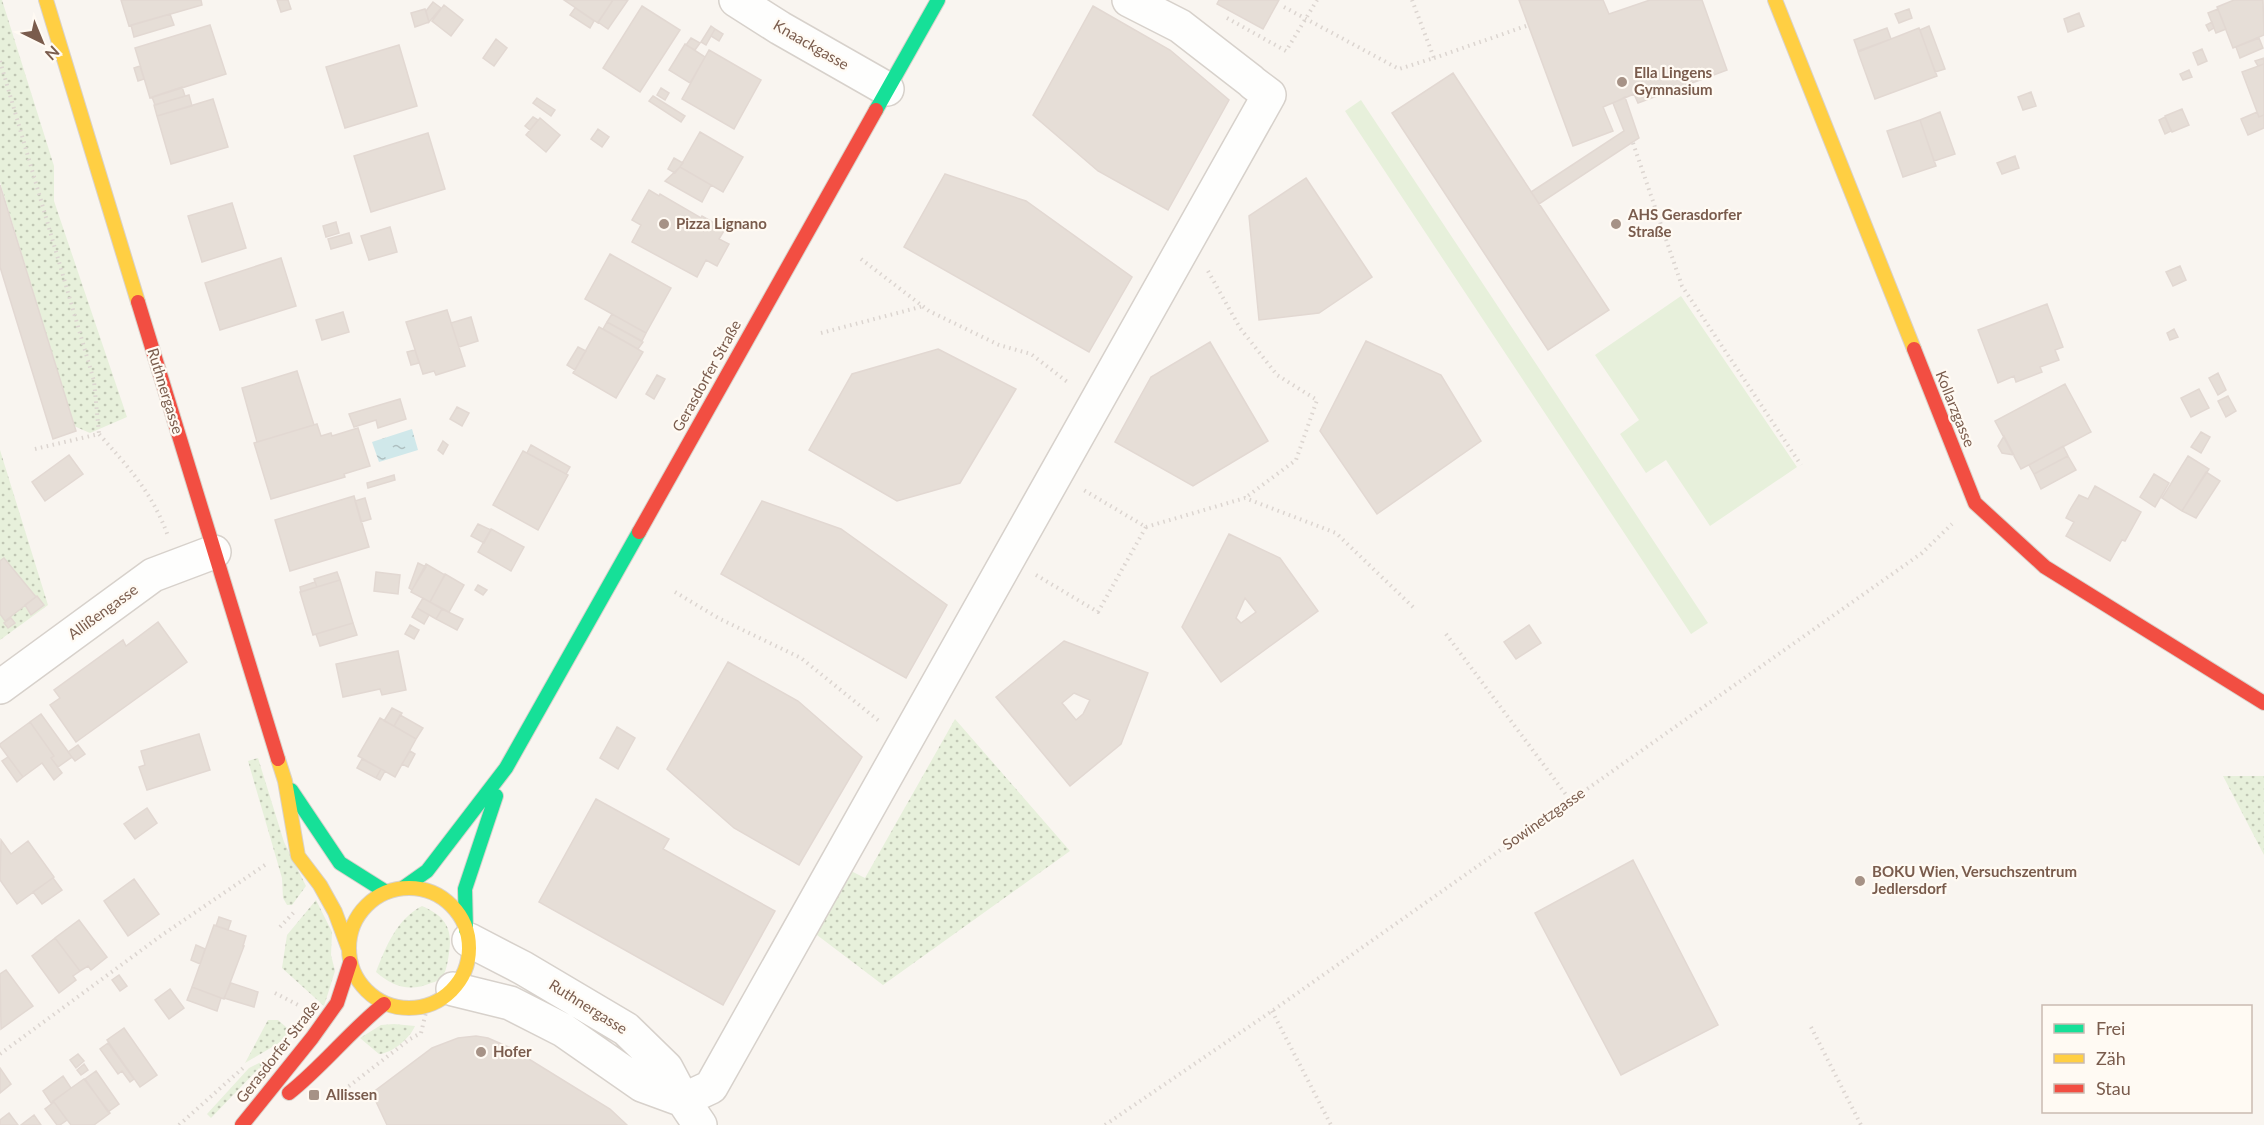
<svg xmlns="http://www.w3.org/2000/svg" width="2264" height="1125" viewBox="0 0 2264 1125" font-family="Lato,sans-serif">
<defs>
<pattern id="green-dots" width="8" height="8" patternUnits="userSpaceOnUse" patternTransform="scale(1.5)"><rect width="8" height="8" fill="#e7f0db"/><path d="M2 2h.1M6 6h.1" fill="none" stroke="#c0c6b4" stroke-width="1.8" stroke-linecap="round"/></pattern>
<pattern id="water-ripples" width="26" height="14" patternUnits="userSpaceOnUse" patternTransform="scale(1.5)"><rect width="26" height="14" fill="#d0e8ea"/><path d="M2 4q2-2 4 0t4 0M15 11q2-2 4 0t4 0" fill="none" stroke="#aebfc0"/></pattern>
</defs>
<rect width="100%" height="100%" fill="#f9f5f0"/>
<path fill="url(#green-dots)" d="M 0,0 L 2,0 L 54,166 L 54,201 L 127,417 L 90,433 L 74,426 L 0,182 Z
M 0,450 L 48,605 L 0,640 Z
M 955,719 L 1070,851 L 883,985 L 813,932 L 849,870 L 865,878 Z
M 258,758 L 284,842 L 306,886 L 292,905 L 287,905 L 283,898 L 282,878 L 248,761 Z
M 2223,776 L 2264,776 L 2264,855 Z
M 316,900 L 332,932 L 331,955 L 335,971 L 324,1006 L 282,968 L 287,935 Z
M 422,906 C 445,916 453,928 449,953 C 448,960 447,969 443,976 C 440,979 436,982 431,983 C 410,992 393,987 376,972 C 386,946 397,919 422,906 Z
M 268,1020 L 278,1020 L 294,1034 L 245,1063 Z
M 394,1024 L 415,1026 C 410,1038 393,1053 379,1054 L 360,1038 L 381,1025 Z
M 281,1052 L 264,1072 L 259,1068 L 211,1118 L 207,1114 L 249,1068 Z"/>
<path fill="#e7f0db" d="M 1361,100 L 1708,623 L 1691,634 L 1345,111 Z
M 1681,296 L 1797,467 L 1710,526 L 1666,460 L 1646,473 L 1620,434 L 1639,420 L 1595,355 Z"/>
<path fill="url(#water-ripples)" d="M 412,429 L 418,450 L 379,462 L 372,442 Z"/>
<path fill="#e6ded7" stroke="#e2d8d2" stroke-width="1.5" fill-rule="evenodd" d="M 121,0 L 201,0 L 202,5 L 129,26 Z
M 277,0 L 288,0 L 291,9 L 281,12 Z
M 564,0 L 613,0 L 598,23 Z
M 613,0 L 628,0 L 608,29 L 598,22 Z
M 1219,0 L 1279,0 L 1263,29 L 1217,4 Z
M 1519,0 L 1603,0 L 1609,14 L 1650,0 L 1702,0 L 1727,70 L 1638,103 L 1634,94 L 1603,107 L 1613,131 L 1573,146 Z
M 2234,0 L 2263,0 L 2264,35 L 2233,48 L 2217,7 Z
M 433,2 L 441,8 L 429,22 L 426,11 Z
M 444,5 L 463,20 L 451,36 L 432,21 Z
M 642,6 L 680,30 L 640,92 L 603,68 Z
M 1093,6 L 1170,50 L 1229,100 L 1168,210 L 1098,171 L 1033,115 Z
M 575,8 L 594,21 L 590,28 L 570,15 Z
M 425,9 L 429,22 L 415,27 L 411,13 Z
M 1909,9 L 1912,18 L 1899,23 L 1895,14 Z
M 2218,9 L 2226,29 L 2216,33 L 2208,13 Z
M 2079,13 L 2084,26 L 2068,32 L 2064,19 Z
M 170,14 L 174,25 L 134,37 L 131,25 Z
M 2212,22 L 2214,28 L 2209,31 L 2206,25 Z
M 210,25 L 226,74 L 150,98 L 135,48 Z
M 711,26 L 715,29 L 706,45 L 701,42 Z
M 1929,26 L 1945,69 L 1935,72 L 1920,30 Z
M 1887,28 L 1891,39 L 1858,51 L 1854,40 Z
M 1919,28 L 1937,76 L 1875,99 L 1858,52 Z
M 715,29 L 723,34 L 719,41 L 711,36 Z
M 691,38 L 700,43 L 695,50 L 686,45 Z
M 2259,38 L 2263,48 L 2240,58 L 2236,47 Z
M 496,39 L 507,48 L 494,66 L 483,58 Z
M 685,44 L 705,57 L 690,83 L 669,70 Z
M 399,45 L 417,106 L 345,128 L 326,67 Z
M 2202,49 L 2207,61 L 2198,65 L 2193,53 Z
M 709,50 L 761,80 L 734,129 L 682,99 Z
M 2264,58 L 2264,64 L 2258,66 L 2255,61 Z
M 2264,64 L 2264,115 L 2259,117 L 2242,72 Z
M 140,66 L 144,79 L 138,81 L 134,68 Z
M 2189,70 L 2192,77 L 2183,80 L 2180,74 Z
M 1453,73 L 1609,310 L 1548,350 L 1392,113 Z
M 182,87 L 185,96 L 155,105 L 152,97 Z
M 661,88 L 669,93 L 665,100 L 657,95 Z
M 2031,92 L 2036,106 L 2023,110 L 2018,97 Z
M 189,95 L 192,106 L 157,116 L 154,105 Z
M 653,96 L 685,116 L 681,122 L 649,101 Z
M 1625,97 L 1639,138 L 1539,204 L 1531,192 L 1624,131 L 1613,103 Z
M 537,98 L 555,110 L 551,116 L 533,103 Z
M 213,99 L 228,147 L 171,164 L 157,116 Z
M 2182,109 L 2189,125 L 2172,132 L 2165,116 Z
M 1940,112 L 1955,154 L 1934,161 L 1920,120 Z
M 2257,112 L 2259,117 L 2264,115 L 2264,128 L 2248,135 L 2241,119 Z
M 533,117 L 538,120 L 530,130 L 525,126 Z
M 2165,117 L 2171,131 L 2165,134 L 2159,120 Z
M 540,118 L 560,135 L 546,152 L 526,135 Z
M 1920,120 L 1936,166 L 1903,177 L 1887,131 Z
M 598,129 L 609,137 L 602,147 L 591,139 Z
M 700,132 L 743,157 L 723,192 L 680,167 Z
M 428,133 L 445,189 L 371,212 L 354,156 Z
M 2015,156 L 2019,168 L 2002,174 L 1997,163 Z
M 674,158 L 683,163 L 675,173 L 668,169 Z
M 680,167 L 711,185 L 702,202 L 665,181 Z
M 945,174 L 1026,201 L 1132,277 L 1089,352 L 904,247 Z
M 1306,178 L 1372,277 L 1319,313 L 1259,320 L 1249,216 Z
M 0,185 L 76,431 L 53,439 L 0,267 Z
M 649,190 L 659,196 L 660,194 L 701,218 L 702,216 L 725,229 L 719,239 L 729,244 L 717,266 L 706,260 L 697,277 L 632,242 L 641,225 L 632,220 Z
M 232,203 L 246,248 L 202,262 L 188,216 Z
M 336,222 L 339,233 L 326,237 L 323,226 Z
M 390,227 L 397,252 L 369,260 L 361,236 Z
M 349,233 L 352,243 L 331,249 L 328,239 Z
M 610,254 L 671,288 L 646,333 L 585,299 Z
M 281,258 L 296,306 L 220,330 L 205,283 Z
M 2180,266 L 2186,280 L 2173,286 L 2166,272 Z
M 2047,304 L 2063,347 L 2055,350 L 2059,360 L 2040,367 L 2042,372 L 2016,382 L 2014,376 L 1998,383 L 1978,330 Z
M 447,310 L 465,366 L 436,375 L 434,371 L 423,374 L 406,322 Z
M 343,312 L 349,332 L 322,340 L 316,320 Z
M 612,314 L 646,333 L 642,341 L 607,322 Z
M 471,317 L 478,341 L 459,347 L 451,323 Z
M 607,322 L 643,342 L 638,349 L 603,329 Z
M 599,327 L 643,352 L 616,398 L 573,373 Z
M 2174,329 L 2178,337 L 2170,340 L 2167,333 Z
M 1366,341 L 1441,375 L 1481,441 L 1377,514 L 1320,431 Z
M 1210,342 L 1268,441 L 1193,486 L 1115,442 L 1151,377 Z
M 578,347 L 586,351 L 575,370 L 567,365 Z
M 938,349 L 1016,389 L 960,483 L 897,501 L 809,450 L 852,374 Z
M 415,350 L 419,363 L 411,365 L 407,352 Z
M 297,371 L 314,425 L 257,442 L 242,388 Z
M 2218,373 L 2226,390 L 2218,395 L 2209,378 Z
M 657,375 L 665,379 L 654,399 L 646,394 Z
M 2065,384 L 2091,432 L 2021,469 L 1995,421 Z
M 2199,389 L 2209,408 L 2191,417 L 2181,398 Z
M 2228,396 L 2236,411 L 2226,417 L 2218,401 Z
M 400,399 L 406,419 L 378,428 L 376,420 L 354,427 L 349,414 Z
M 457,407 L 469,413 L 462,426 L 450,419 Z
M 317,424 L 321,436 L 331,433 L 332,436 L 358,428 L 370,466 L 344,474 L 345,477 L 271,499 L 254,443 Z
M 2201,432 L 2210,437 L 2201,453 L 2191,447 Z
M 2004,436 L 2014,455 L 2002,453 L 1998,446 Z
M 443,441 L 448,445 L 443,454 L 438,450 Z
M 531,445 L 570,467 L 566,474 L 527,453 Z
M 2063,446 L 2068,456 L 2034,474 L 2029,465 Z
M 523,451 L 568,475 L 538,530 L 493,505 Z
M 69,455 L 83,474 L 45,501 L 32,482 Z
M 2068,456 L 2076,470 L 2041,489 L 2034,474 Z
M 2188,456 L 2209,469 L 2182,511 L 2162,498 Z
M 2206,472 L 2220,481 L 2196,518 L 2182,511 Z
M 2154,474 L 2169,483 L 2155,507 L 2140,497 Z
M 394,475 L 395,480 L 368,488 L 367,483 Z
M 2095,486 L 2141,512 L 2125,541 L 2122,540 L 2110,561 L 2066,536 L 2074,522 L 2066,518 L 2071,508 L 2079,495 L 2088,499 Z
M 354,496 L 369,547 L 290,571 L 275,520 Z
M 365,498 L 371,519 L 361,522 L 355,501 Z
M 762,501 L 841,529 L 947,605 L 906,678 L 721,574 Z
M 478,524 L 491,530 L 484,543 L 471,536 Z
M 491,529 L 524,547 L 511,571 L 478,552 Z
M 1229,534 L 1280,558 L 1318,611 L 1221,682 L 1182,627 ZM 1245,598 L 1256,612 L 1241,623 L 1236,618 Z
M 4,558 L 36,597 L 5,621 L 0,614 L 0,561 Z
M 418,563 L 426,567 L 412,590 L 409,588 Z
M 426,564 L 445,575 L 430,602 L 411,592 Z
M 337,572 L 340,580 L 317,587 L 314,579 Z
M 376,572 L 400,575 L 398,594 L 374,591 Z
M 445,574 L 464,585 L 449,612 L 430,602 Z
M 340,580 L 353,623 L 313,635 L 300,592 Z
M 315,582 L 317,587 L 301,592 L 300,587 Z
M 478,585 L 487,590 L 483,595 L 475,590 Z
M 37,596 L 44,605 L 31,615 L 25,605 Z
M 423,598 L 442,609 L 436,619 L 417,608 Z
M 417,608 L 429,615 L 424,624 L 412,617 Z
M 442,609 L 463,619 L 457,630 L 436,619 Z
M 11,618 L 15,623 L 8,628 L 4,623 Z
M 158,622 L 187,662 L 76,742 L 50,705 L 60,698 L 54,690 L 123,640 L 126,646 Z
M 353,623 L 357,635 L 320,646 L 316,634 Z
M 410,625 L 419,630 L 414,639 L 405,634 Z
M 1529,625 L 1541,643 L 1516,659 L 1504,642 Z
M 1064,641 L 1148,673 L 1121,744 L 1070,786 L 996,697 ZM 1074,693 L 1090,700 L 1083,714 L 1076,720 L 1062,703 Z
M 398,651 L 406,690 L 382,695 L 380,689 L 343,697 L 336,664 Z
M 728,662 L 798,701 L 862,757 L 799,865 L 734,828 L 667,769 Z
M 392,708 L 402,713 L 394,726 L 384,721 Z
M 41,714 L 72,757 L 58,767 L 51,758 L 54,756 L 30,722 Z
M 400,715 L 423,728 L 416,739 L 394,726 Z
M 380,718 L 416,739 L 395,777 L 358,756 Z
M 30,722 L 54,756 L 51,758 L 62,773 L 54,780 L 42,763 L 23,777 L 0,746 L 0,744 Z
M 617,727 L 635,738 L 618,769 L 600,758 Z
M 199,734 L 210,770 L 147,790 L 139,767 L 145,765 L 141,751 Z
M 78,745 L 85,754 L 75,761 L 68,752 Z
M 410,751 L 415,754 L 408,767 L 402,764 Z
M 8,757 L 23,777 L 17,782 L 2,761 Z
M 362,759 L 381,769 L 376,778 L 357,768 Z
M 381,769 L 385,771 L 380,780 L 376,778 Z
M 596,799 L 669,839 L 663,849 L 775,911 L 723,1005 L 539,902 Z
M 147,808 L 157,823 L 135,839 L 124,824 Z
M 1,840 L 11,854 L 28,841 L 54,877 L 17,904 L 0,880 Z
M 1633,860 L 1718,1025 L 1621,1075 L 1535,913 Z
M 53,878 L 62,890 L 42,904 L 33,892 Z
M 134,879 L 159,914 L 128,936 L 104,901 Z
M 219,917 L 231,921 L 228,930 L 216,926 Z
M 79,920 L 107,957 L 91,970 L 88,966 L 80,971 L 55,938 Z
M 214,925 L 246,936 L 243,946 L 244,946 L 224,999 L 192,987 Z
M 55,938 L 80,971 L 73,976 L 76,980 L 59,993 L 32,956 Z
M 196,945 L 205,949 L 200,964 L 191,960 Z
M 6,970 L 33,1006 L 1,1029 L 0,974 Z
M 119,975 L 127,986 L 120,991 L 112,980 Z
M 231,983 L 258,992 L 254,1007 L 224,998 Z
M 192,987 L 221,998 L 217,1011 L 187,1000 Z
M 170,989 L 184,1008 L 169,1019 L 155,1000 Z
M 124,1028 L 157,1075 L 140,1087 L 107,1040 Z
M 476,1036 L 488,1038 L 511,1048 L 610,1109 L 627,1125 L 387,1125 L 372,1093 L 432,1048 L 458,1038 Z
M 108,1043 L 134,1079 L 130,1082 L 122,1071 L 118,1074 L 100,1049 Z
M 78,1054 L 84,1061 L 76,1068 L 70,1060 Z
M 84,1064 L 88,1070 L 81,1075 L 77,1070 Z
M 0,1068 L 11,1084 L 0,1093 Z
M 96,1071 L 119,1104 L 108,1112 L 85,1079 Z
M 63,1076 L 71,1088 L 51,1103 L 43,1091 Z
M 84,1079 L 110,1113 L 94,1125 L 71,1125 L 53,1101 Z
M 54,1102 L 67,1120 L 60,1125 L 57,1125 L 45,1109 Z
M 9,1113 L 18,1125 L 0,1125 L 0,1120 Z
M 34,1115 L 41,1125 L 21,1125 Z"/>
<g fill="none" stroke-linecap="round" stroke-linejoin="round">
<g stroke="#d7d1cb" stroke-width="36">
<path id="street" d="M 736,0 L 780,28 L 887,89
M 1129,0 L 1180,26 L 1251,81
M 0,687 L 153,575 L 214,552
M 469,940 L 523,968 L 626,1029 L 666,1068 L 683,1100 L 700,1125
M 453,989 L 510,1003 L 563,1030 L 642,1085 L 683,1100
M 683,1100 L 711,1087 L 1269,95 L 1253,83"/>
</g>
<g stroke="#d9d2cb" stroke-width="16">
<path id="fast" d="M 876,110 L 938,0
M 291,790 L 340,863 L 386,892
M 403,888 L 427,871 L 506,768 L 639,532
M 466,930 L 465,889 L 496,796"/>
</g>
<g stroke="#d9d2cb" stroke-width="16">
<path id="slow" d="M 46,0 L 138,302
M 1775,0 L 1914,349
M 278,759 L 285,781 L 298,856 L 320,885 L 335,912 L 348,947
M349 948a60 60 0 1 1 120 0a60 60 0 1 1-120 0Z"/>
</g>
<g stroke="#d9d2cb" stroke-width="16">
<path id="jam" d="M 138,302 L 278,759
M 1914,349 L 1975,503 L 2045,567 L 2264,703
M 639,532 L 876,110
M 289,1093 C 323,1066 350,1031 384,1004
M 242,1125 L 312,1038 L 337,1003 L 350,963"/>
</g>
<path stroke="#dcd5d0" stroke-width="4" stroke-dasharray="1.5 4.5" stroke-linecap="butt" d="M 1284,7 L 1399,69 L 1434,58 L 1412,0
M 1227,18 L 1286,51 L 1317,0
M 1434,58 L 1529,25
M 0,61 L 94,381 L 99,434
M 1633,143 L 1682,286 L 1801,465
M 861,259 L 929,311 L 999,345 L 1031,354 L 1070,384
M 1208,271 L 1240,328 L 1277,375 L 1317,400 L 1296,460 L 1245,498
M 821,333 L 924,306
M 35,449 L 99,434 C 129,468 152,492 168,536
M 1146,527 L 1245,498 L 1336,533 L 1414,608
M 1036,575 L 1098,612 L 1146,527 L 1082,489
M 675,592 L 720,619 L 801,658 L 879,721
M 1446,634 L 1570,800
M 280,927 L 296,910
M 275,993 L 298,1005
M 1272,1011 L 1331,1125
M 1811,1027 L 1861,1125
M 0,1054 L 162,935 L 265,865
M 344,1090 L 410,1039 L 421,1033 L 427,1008
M 179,1125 L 243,1068
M 1105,1125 L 1272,1011 L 1922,553 L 1952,524"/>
<use href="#street" stroke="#fefefd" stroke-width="33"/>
<use href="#fast" stroke="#16e098" stroke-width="14"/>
<use href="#slow" stroke="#ffcf43" stroke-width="14"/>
<use href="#jam" stroke="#f24e42" stroke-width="14"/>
</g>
<g fill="#a69286" stroke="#fffaf3" stroke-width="2">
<circle cx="1622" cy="82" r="6"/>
<circle cx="664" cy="224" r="6"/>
<circle cx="1616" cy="224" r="6"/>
<circle cx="1860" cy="881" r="6"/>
<circle cx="481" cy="1052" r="6"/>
<rect x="308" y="1089" width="12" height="12" rx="3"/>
</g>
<g text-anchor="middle" stroke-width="4.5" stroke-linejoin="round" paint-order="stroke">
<g font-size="15" fill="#7a5c4d" stroke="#fffaf3">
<text transform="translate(811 45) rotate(30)" y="5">Knaackgasse</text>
<text transform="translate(707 376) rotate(-61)" y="5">Gerasdorfer Straße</text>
<text transform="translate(165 391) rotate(73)" y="5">Ruthnergasse</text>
<text transform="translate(1955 409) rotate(68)" y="5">Kollarzgasse</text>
<text transform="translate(103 612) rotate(-36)" y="5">Allißengasse</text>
<text transform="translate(1544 819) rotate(-35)" y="5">Sowinetzgasse</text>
<text transform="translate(588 1007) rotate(32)" y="5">Ruthnergasse</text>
<text transform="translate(278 1052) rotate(-52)" y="5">Gerasdorfer Straße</text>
</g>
<g font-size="15" font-weight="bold" fill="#7a5c4d" stroke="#fffaf3" text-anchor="start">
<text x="1634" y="78">Ella Lingens<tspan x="1634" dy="17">Gymnasium</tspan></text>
<text x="1628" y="220">AHS Gerasdorfer<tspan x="1628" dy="17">Straße</tspan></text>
<text x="676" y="229">Pizza Lignano</text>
<text x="1872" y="877">BOKU Wien, Versuchszentrum<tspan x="1872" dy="17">Jedlersdorf</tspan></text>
<text x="493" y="1057">Hofer</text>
<text x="326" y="1100">Allissen</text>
</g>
</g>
<rect x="2042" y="1005" width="210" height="108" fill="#fffaf3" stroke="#cabbb1" stroke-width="1.5"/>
<rect x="2054" y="1024" width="30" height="9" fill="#16e098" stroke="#cabbb1" stroke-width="1.5"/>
<text x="2096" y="1035" font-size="18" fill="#7a5c4d">Frei</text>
<rect x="2054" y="1054" width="30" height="9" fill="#ffcf43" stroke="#cabbb1" stroke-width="1.5"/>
<text x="2096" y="1065" font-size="18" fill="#7a5c4d">Zäh</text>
<rect x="2054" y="1084" width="30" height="9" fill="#f24e42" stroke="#cabbb1" stroke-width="1.5"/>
<text x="2096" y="1095" font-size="18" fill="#7a5c4d">Stau</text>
<g transform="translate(42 42) rotate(137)" stroke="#fffaf3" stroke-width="4.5" paint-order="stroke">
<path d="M0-4.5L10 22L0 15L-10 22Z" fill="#7a5c4d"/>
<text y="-9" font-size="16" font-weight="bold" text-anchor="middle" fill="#7a5c4d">N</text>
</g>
</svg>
